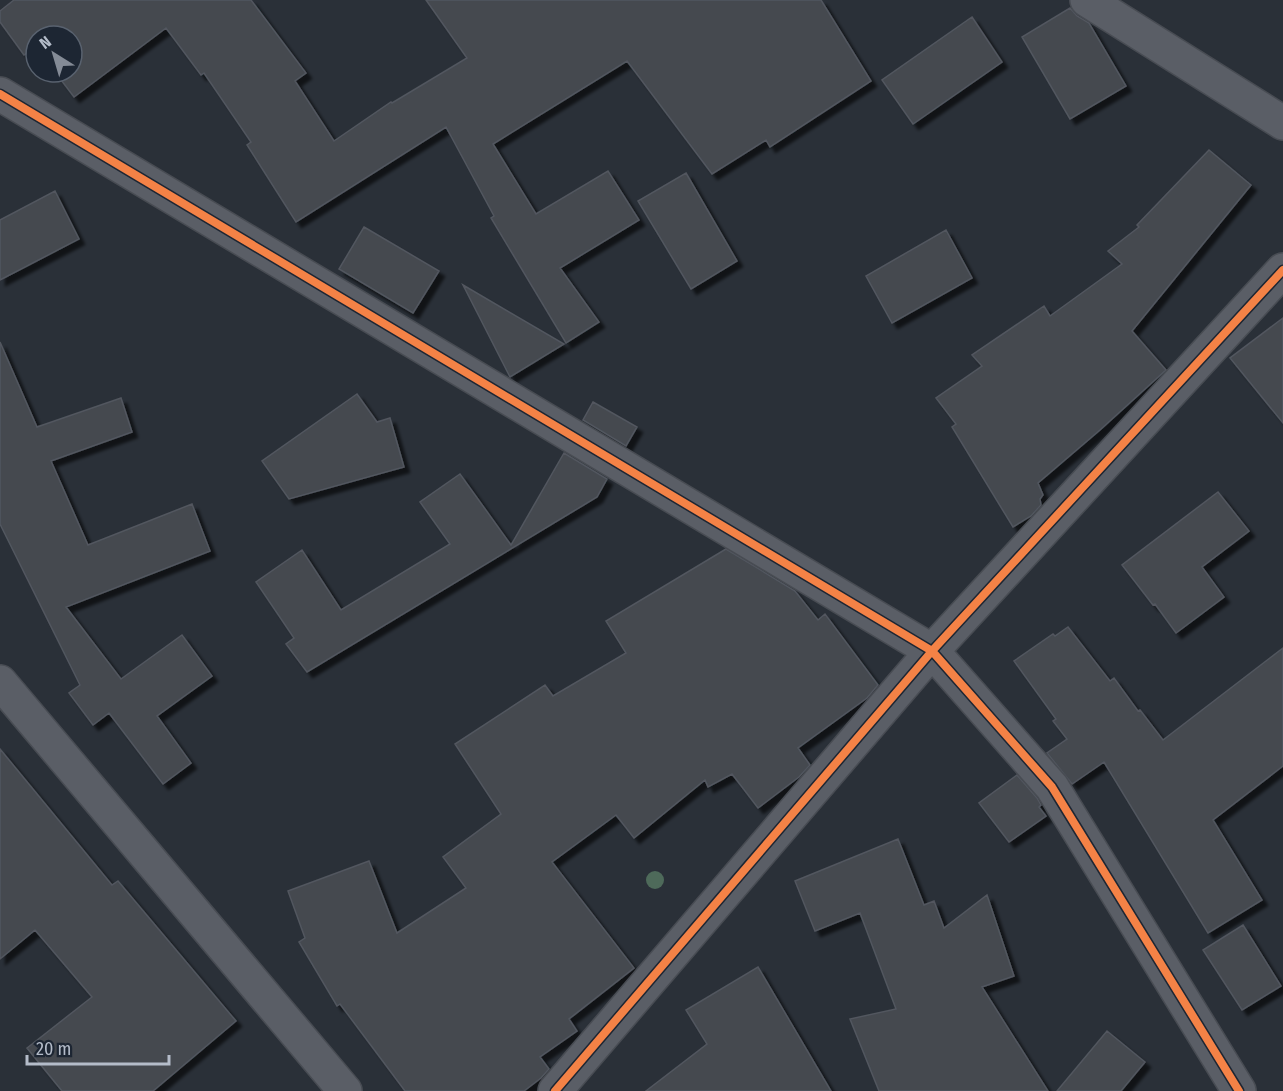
<svg xmlns="http://www.w3.org/2000/svg" width="1283" height="1091" viewBox="0 0 1283 1091" font-family="'Fira Sans Condensed',sans-serif">
<defs>
<filter id="shadow"><feDropShadow dx="5.5" dy="5.5" stdDeviation="1.5" flood-color="#0009"/></filter>
</defs>
<rect width="100%" height="100%" fill="#2a3038"/>
<path fill="#444950" stroke="#52575f" stroke-width="1.5" filter="url(#shadow)" d="M 14,0 L 251,0 L 306,73 L 295,81 L 334,141 L 391,102 L 392,103 L 467,58 L 426,0 L 821,0 L 871,81 L 770,147 L 766,140 L 712,174 L 627,61 L 493,144 L 536,214 L 608,171 L 639,220 L 560,268 L 599,322 L 566,343 L 491,218 L 494,216 L 446,127 L 296,222 L 247,145 L 251,142 L 204,73 L 201,75 L 166,28 L 74,97 L 55,72 L 72,72 L 72,36 L 36,36 L 36,47 L 24,55 L 0,22 L 0,11 Z
M 1070,8 L 1077,16 L 1089,23 L 1126,86 L 1070,119 L 1022,37 Z
M 972,17 L 1002,62 L 913,124 L 882,80 Z
M 1209,150 L 1251,185 L 1132,331 L 1166,370 L 1100,430 L 1038,483 L 1043,495 L 1040,499 L 1041,505 L 1031,516 L 1013,527 L 952,427 L 956,424 L 936,398 L 982,366 L 972,355 L 1044,306 L 1050,316 L 1122,264 L 1108,251 L 1139,227 L 1137,225 Z
M 686,173 L 737,261 L 691,289 L 638,201 Z
M 55,191 L 79,239 L 0,280 L 0,220 Z
M 364,227 L 439,271 L 413,313 L 339,269 Z
M 946,230 L 972,278 L 892,323 L 866,276 Z
M 463,285 L 564,344 L 510,377 Z
M 1283,318 L 1283,423 L 1230,358 Z
M 0,342 L 37,427 L 121,398 L 132,432 L 51,461 L 88,545 L 192,504 L 210,551 L 66,607 L 121,679 L 182,635 L 212,676 L 157,716 L 191,763 L 163,784 L 109,713 L 93,725 L 69,693 L 80,685 L 0,524 Z
M 357,394 L 377,422 L 390,418 L 404,467 L 289,499 L 262,461 Z
M 593,402 L 637,427 L 626,446 L 583,420 Z
M 564,453 L 607,479 L 597,497 L 307,672 L 286,644 L 294,638 L 256,582 L 302,550 L 341,610 L 450,544 L 420,502 L 460,474 L 511,545 Z
M 1218,492 L 1249,531 L 1202,567 L 1224,597 L 1176,633 L 1155,604 L 1153,605 L 1122,565 Z
M 726,549 L 795,591 L 818,620 L 825,614 L 878,685 L 867,698 L 798,748 L 810,765 L 799,777 L 758,808 L 732,774 L 708,787 L 705,780 L 634,838 L 616,815 L 552,862 L 634,968 L 569,1019 L 577,1031 L 540,1057 L 549,1069 L 541,1078 L 524,1091 L 405,1091 L 340,1004 L 337,1006 L 299,942 L 305,938 L 288,891 L 369,861 L 397,933 L 466,888 L 443,857 L 501,814 L 455,744 L 545,685 L 553,696 L 626,653 L 606,621 Z
M 1068,627 L 1110,681 L 1114,678 L 1138,711 L 1140,710 L 1163,740 L 1283,648 L 1283,766 L 1213,820 L 1262,900 L 1208,933 L 1104,762 L 1072,784 L 1047,753 L 1067,739 L 1053,721 L 1056,719 L 1014,661 L 1053,634 L 1055,636 Z
M 0,749 L 112,885 L 118,881 L 236,1021 L 153,1091 L 62,1091 L 27,1048 L 92,997 L 35,930 L 0,959 Z
M 1017,775 L 1037,798 L 1041,805 L 1039,807 L 1046,816 L 1009,842 L 979,803 Z
M 898,839 L 924,905 L 934,901 L 944,928 L 987,895 L 1014,976 L 982,987 L 1048,1091 L 879,1091 L 850,1019 L 896,1009 L 860,913 L 815,931 L 795,881 Z
M 1243,925 L 1281,986 L 1242,1010 L 1203,950 Z
M 758,967 L 831,1091 L 646,1091 L 707,1044 L 686,1010 Z
M 1107,1031 L 1145,1062 L 1121,1091 L 1057,1091 Z"/>
<g fill="none" stroke-linecap="round" stroke-linejoin="round">
<g stroke="#484c53" stroke-width="36">
<path id="minor" d="M 1087,0 L 1283,123
M 0,94 L 932,651 L 1052,787 L 1239,1091
M 0,682 L 345,1091
M 555,1091 L 932,651 L 1283,270"/>
</g>
<use href="#minor" stroke="#5a5e66" stroke-width="33"/>
<g stroke="#1d2633" stroke-width="11">
<path id="cycleway" d="M 0,94 L 932,651 L 1052,787 L 1239,1091
M 555,1091 L 932,651 L 1283,270"/>
</g>
<use href="#cycleway" stroke="#f48246" stroke-width="8"/>
</g>
<circle fill="#4e6a5a" cx="655" cy="880" r="9"/>
<g transform="translate(54 54) rotate(323)"><circle r="28" fill="#1d2633" stroke="#59626f" stroke-width="1.5"/>
<path d="M0-4.5L10 22L0 15L-10 22Z" fill="#848b96"/>
<text y="-9" font-size="16" font-weight="bold" text-anchor="middle" fill="#b4bcc9">N</text>
</g>
<path d="M27 1055v9h142v-9" fill="none" stroke="#b4bcc9" stroke-width="3"/>
<text x="36" y="1055" font-size="18" fill="#b4bcc9" stroke="#1d2633" stroke-width="4.5" paint-order="stroke">20 m</text>
</svg>
